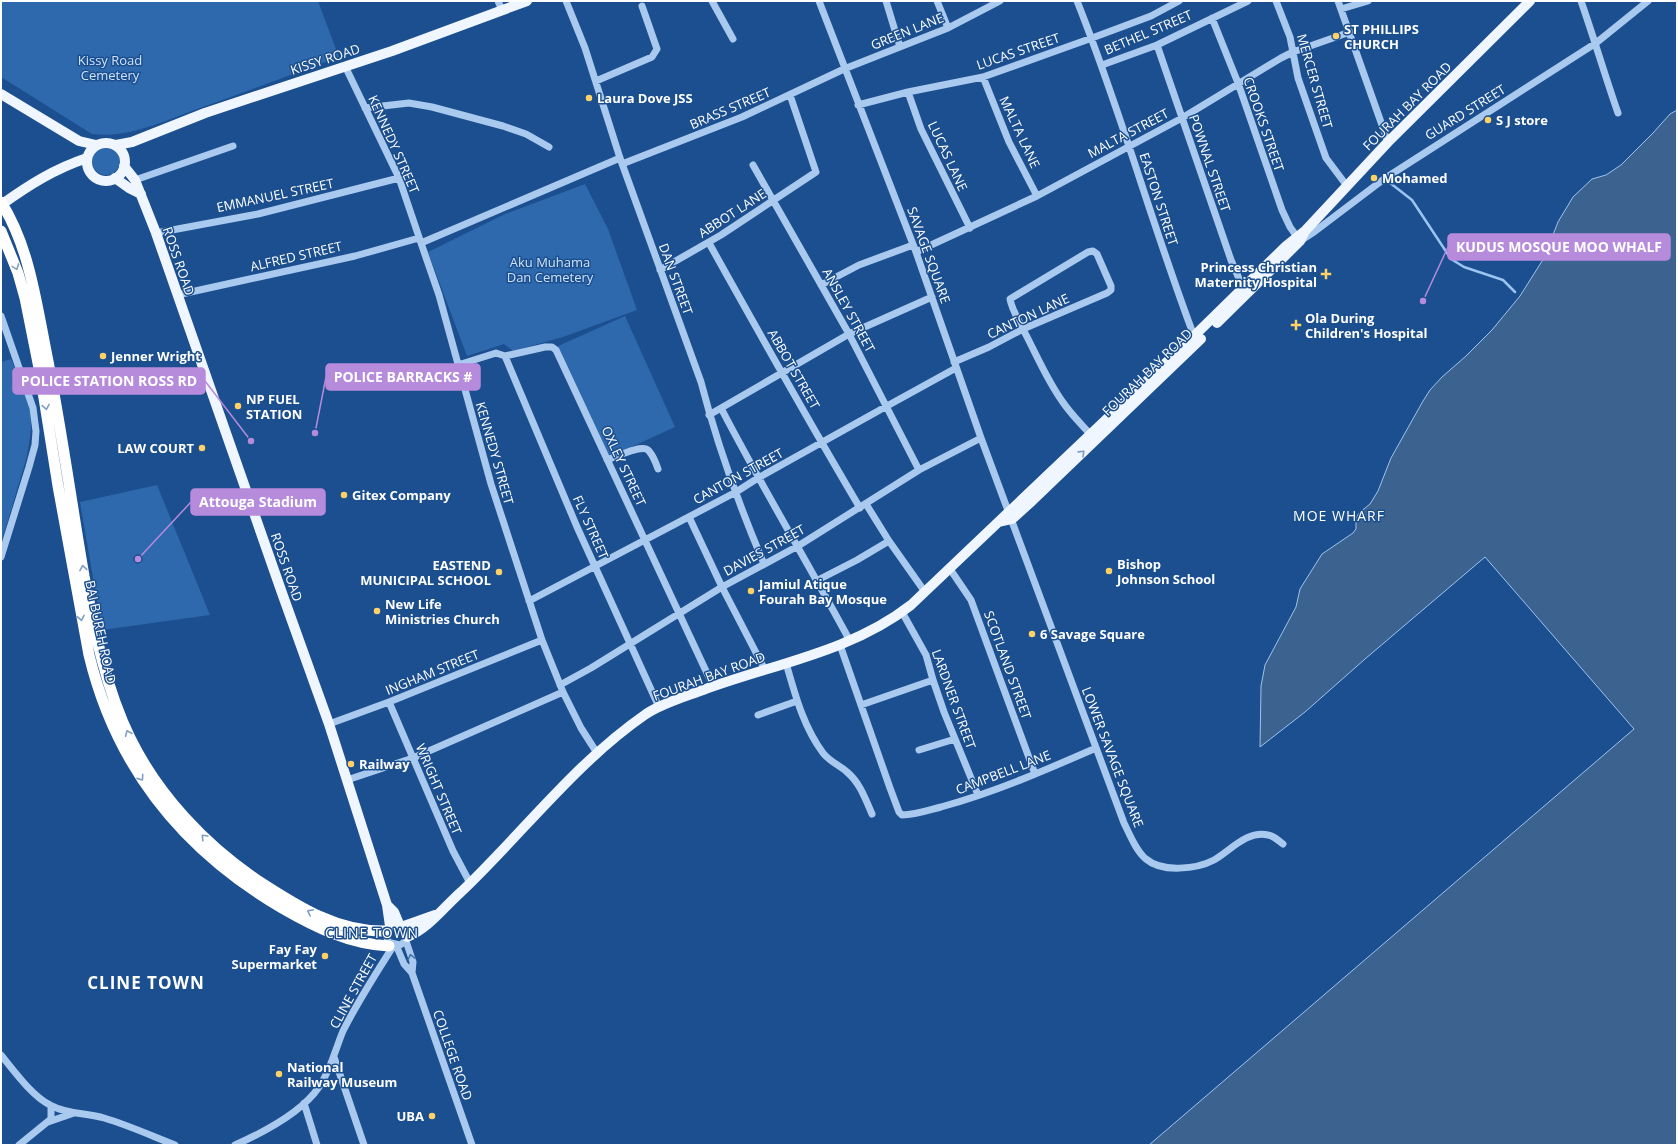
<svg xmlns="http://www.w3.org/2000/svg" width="1678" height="1146" viewBox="0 0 1678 1146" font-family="'Open Sans',sans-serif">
<rect width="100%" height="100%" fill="#1b4f8f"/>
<path fill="#2e69ad" d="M 1,1 L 318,1 L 339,57 C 293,74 246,92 200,108 C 166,120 128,139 92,134 L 1,77 Z
M92 161a14 14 0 1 1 28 0a14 14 0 1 1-28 0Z
M 585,184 L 608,229 L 637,310 L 563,337 L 513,351 L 504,344 L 467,356 L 428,252 L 505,214 Z
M 625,316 L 675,427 L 605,459 L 556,347 Z
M 11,359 L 32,406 L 31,430 L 27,456 L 1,544 L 1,362 Z
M 157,485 L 210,615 L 102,630 L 80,502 Z"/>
<path fill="#3c6290" stroke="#9cc4f0" d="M 1677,110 L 1677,1145 L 1149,1145 L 1634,729 L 1485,557 L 1365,659 L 1305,712 L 1260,747 L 1261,686 L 1265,665 L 1296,607 L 1300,589 L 1322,554 L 1353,533 L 1356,529 L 1356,518 L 1359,513 L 1370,504 L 1378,491 L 1391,458 L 1423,401 L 1430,390 L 1442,377 L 1466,356 L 1492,330 L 1520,296 L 1544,258 L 1558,222 L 1573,197 L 1592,179 L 1606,175 L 1621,165 L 1653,133 L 1670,114 Z"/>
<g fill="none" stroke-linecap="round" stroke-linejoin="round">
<path stroke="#9cc4f0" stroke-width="2.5" d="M 1385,179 L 1412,200 L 1451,259 L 1464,267 L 1503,280 L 1515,292"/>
<path stroke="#a9c9ee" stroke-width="7" d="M 498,1 L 502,10
M 566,1 L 585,48 L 620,158 L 701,382 C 717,444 739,505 764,564
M 712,1 L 733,39
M 819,1 L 916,252 L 981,438 L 1124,823 C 1130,835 1136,851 1146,859 C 1162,873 1197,869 1214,860 C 1230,851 1247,830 1268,835 C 1274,836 1279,841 1283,844
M 886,1 L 900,47
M 937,1 L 948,28
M 1077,1 C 1121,111 1152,225 1194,336
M 1276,1 L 1290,37 L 1298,78 L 1326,158 L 1347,186
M 1338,1 L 1388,142
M 1581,1 C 1594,38 1605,76 1618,113
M 1341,9 L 1368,1
M 1212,18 L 1238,83 L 1282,210 L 1290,227 L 1300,241 L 1314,232 L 1384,179 L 1596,43 L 1648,1
M 1157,45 L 1231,260 L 1243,288
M 1102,65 L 1157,45 L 1248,1
M 345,66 L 399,178 L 421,243 L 439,295 L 491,484 L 542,640 L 563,692 L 581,728 L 597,753
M 983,77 L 1009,142 L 1037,196
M 596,81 L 652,57 L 657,49 L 642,6
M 908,92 L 921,129 L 970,228
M 858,105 L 908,92 L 983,77 L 1092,38 L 1151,16 L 1179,1
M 365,108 L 409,103 L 432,107 L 503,126 L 526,134 L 549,147
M 622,164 L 742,117 L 844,69 L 948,28 L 1000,1
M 753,165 L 849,334 L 919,470
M 135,180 L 233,146
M 156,233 L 258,214 L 399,178
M 421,243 L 620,158
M 709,243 C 758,331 808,420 860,508
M 916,252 L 1037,196 L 1182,118 L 1281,58 L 1293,52 L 1350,32
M 660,270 L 721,235 L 816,172 L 790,95
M 821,285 L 859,265 L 913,245
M 177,295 L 355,256 L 419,238
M 1,316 L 33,408 L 36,431 L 35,445 L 29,467 L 1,557
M 505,356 L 577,527 L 659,707
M 954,362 L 989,347 L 1023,329 L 1107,293 L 1111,290 L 1111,286 L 1097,254 L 1093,251 L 1088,252 L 1010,299 C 1012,311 1020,322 1025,333 C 1037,356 1047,380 1062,401 C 1070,413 1081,424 1090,434
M 458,365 L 496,353 L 505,356 L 545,347 L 552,347 L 556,350 L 713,686
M 721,408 C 762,487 808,563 850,641
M 709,415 L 849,334 L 932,297
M 607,460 C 616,457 643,443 649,451 C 653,456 656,463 658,469
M 866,504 L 889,541 L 925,592
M 689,517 L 722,587 L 765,670
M 950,569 L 971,600 L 1035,774
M 818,580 L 857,560 L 889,541
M 529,601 L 736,492 L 758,478 L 887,406 L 956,368
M 902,612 L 926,655 L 933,680 L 944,712 L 978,795
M 840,645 L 890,788 L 899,812 L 902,815 C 916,815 929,810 941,807 C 995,792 1046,770 1096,748
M 786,663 C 795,694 803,726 823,753 C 829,761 839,765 847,772 C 860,783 865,798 872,814
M 560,685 L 591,668 L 722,587 L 798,546 L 919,470 L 981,438
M 389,702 L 453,851 L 470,883
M 861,705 L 933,680
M 758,715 L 797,701
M 329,724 L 389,702 L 542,640
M 919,750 L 955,739
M 347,780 L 413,758 L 563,692
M 396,924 L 405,928 C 409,935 407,941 400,945 L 391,943 L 389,946 L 386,933 L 390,926 Z
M 406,941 L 413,962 L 412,973
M 396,945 L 404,964 L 412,973 L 472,1145
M 1,1055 C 14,1071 32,1096 50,1105 C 66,1114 86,1113 104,1118 C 128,1125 152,1136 175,1145
M 334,1057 L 364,1145
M 304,1103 L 317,1145
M 48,1122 L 74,1113
M 19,1145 L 51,1119 L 51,1106
M 235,1145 C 262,1133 302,1112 319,1087 C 331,1070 335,1050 343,1031 C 358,1001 376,973 394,945"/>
<path stroke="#f0f6ff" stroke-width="10" d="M 1,94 L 79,141 L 96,145
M87 162a19 19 0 1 1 38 0a19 19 0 1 1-38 0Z
M 116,145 L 132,142 L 205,113 L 392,51 L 527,1
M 124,166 L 135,180 L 156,233 L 282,593 L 329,724 L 387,905 L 390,926
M 115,178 L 129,188 L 141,194
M 1,205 C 29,185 54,169 87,158
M 1217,323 L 1300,241 L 1305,231 L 1388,142 L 1530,1
M 999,522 L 1012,519 L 1032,501 L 1201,339
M 387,905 L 394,912 L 399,924
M 404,926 L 435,915
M 407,937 C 428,929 444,907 461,892 C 523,833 575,763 646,714 C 663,703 684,697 703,690 C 773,664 851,652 911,605 L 1194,336 L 1285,247 L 1305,231"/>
<path stroke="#fff" stroke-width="11" d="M 1,202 C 29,246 36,301 46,351 C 61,425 71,501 84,576 C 95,632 105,686 130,738 C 158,795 205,845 257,880 C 297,906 338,933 388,931
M 1,231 L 18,273 L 25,298 L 40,373 L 58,486 L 89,655 C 116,767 183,850 282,908 C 315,927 349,944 389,946"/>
</g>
<defs><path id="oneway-chevron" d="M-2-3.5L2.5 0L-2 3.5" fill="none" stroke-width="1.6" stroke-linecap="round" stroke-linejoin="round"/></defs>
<g stroke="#829ec1">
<use href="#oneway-chevron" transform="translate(16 267) rotate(70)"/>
<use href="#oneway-chevron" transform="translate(46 407) rotate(80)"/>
<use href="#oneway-chevron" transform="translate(83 568) rotate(-100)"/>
<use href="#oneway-chevron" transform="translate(81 618) rotate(79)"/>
<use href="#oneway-chevron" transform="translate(128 733) rotate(-113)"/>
<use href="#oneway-chevron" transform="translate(141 778) rotate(55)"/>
<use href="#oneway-chevron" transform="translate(204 837) rotate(-134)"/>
<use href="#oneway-chevron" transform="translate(310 912) rotate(-153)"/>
</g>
<use stroke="#7b9ac1" href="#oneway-chevron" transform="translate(1082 453) rotate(-44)"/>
<use stroke="#4674ac" href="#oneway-chevron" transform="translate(411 957) rotate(-104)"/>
<g fill="#ffd166" stroke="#1b4f8f" stroke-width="1.5">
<circle cx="1336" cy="36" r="4"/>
<circle cx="589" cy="98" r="4"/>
<circle cx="1488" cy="120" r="4"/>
<circle cx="1374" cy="178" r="4"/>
<path d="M1324 268h4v4h4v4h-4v4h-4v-4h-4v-4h4z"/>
<path d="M1294 319h4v4h4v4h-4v4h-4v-4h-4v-4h4z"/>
<circle cx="103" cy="356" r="4"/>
<circle cx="238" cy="406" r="4"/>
<circle cx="202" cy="448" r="4"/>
<circle cx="344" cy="495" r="4"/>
<circle cx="1109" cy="571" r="4"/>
<circle cx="499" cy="572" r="4"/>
<circle cx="751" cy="591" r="4"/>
<circle cx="377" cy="611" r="4"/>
<circle cx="1032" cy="634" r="4"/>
<circle cx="351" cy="764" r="4"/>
<circle cx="325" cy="956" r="4"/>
<circle cx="279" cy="1074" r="4"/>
<circle cx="432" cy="1116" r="4"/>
</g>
<g text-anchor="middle" stroke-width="3" stroke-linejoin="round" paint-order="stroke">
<g font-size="13" font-weight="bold" fill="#fff" stroke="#1b4f8f" text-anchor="start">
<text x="1344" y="34">ST PHILLIPS<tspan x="1344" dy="15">CHURCH</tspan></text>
<text x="597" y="103">Laura Dove JSS</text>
<text x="1496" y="125">S J store</text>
<text x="1382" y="183">Mohamed</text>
<text x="1317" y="272" text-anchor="end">Princess Christian<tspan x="1317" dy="15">Maternity Hospital</tspan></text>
<text x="1305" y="323">Ola During<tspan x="1305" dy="15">Children's Hospital</tspan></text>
<text x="111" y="361">Jenner Wright</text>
<text x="246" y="404">NP FUEL<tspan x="246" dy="15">STATION</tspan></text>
<text x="194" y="453" text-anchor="end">LAW COURT</text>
<text x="352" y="500">Gitex Company</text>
<text x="1117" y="569">Bishop<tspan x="1117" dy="15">Johnson School</tspan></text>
<text x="491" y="570" text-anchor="end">EASTEND<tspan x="491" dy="15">MUNICIPAL SCHOOL</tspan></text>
<text x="759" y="589">Jamiul Atique<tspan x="759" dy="15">Fourah Bay Mosque</tspan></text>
<text x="385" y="609">New Life<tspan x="385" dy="15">Ministries Church</tspan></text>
<text x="1040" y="639">6 Savage Square</text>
<text x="359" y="769">Railway</text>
<text x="317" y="954" text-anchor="end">Fay Fay<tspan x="317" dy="15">Supermarket</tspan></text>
<text x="287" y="1072">National<tspan x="287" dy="15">Railway Museum</tspan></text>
<text x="424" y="1121" text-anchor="end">UBA</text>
</g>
<g font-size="13" fill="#fff" stroke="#1b4f8f">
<text transform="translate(907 31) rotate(-22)" y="5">GREEN LANE</text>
<text transform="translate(1148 32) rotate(-23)" y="5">BETHEL STREET</text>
<text transform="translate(1018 51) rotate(-19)" y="5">LUCAS STREET</text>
<text transform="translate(325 59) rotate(-18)" y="5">KISSY ROAD</text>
<text transform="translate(1315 81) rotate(74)" y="5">MERCER STREET</text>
<text transform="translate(1407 106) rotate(-45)" y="5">FOURAH BAY ROAD</text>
<text transform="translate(730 108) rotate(-23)" y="5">BRASS STREET</text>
<text transform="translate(1465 112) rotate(-32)" y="5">GUARD STREET</text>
<text transform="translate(1264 124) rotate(71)" y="5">CROOKS STREET</text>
<text transform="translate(1020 132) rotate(65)" y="5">MALTA LANE</text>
<text transform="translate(1128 133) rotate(-28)" y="5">MALTA STREET</text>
<text transform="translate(394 144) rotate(66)" y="5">KENNEDY STREET</text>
<text transform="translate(948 156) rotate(65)" y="5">LUCAS LANE</text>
<text transform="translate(1210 163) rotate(71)" y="5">POWNAL STREET</text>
<text transform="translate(275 195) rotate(-12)" y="5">EMMANUEL STREET</text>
<text transform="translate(1159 199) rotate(72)" y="5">EASTON STREET</text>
<text transform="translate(732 213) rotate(-33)" y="5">ABBOT LANE</text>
<text transform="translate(929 255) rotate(70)" y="5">SAVAGE SQUARE</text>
<text transform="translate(296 256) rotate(-13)" y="5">ALFRED STREET</text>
<text transform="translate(179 261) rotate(71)" y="5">ROSS ROAD</text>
<text transform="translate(676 279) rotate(70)" y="5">DAN STREET</text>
<text transform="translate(849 310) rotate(61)" y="5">ANSLEY STREET</text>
<text transform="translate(1028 316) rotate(-25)" y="5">CANTON LANE</text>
<text transform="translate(794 369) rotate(60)" y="5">ABBOT STREET</text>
<text transform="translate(1147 372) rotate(-44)" y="5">FOURAH BAY ROAD</text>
<text transform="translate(495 453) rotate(74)" y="5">KENNEDY STREET</text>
<text transform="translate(624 466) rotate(65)" y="5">OXLEY STREET</text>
<text transform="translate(738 476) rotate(-29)" y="5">CANTON STREET</text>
<text transform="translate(591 527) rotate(66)" y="5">FLY STREET</text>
<text transform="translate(764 550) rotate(-29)" y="5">DAVIES STREET</text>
<text transform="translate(287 567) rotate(71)" y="5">ROSS ROAD</text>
<text transform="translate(101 632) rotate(78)" y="5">BAI BUREH ROAD</text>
<text transform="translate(1008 665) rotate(70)" y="5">SCOTLAND STREET</text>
<text transform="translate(432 672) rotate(-22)" y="5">INGHAM STREET</text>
<text transform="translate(709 676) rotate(-20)" y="5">FOURAH BAY ROAD</text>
<text transform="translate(954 699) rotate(70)" y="5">LARDNER STREET</text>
<text transform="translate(1113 757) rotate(69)" y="5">LOWER SAVAGE SQUARE</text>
<text transform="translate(1003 772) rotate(-21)" y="5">CAMPBELL LANE</text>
<text transform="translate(439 789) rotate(67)" y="5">WRIGHT STREET</text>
<text transform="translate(353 991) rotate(-61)" y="5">CLINE STREET</text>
<text transform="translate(453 1055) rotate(71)" y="5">COLLEGE ROAD</text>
</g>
<g font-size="13" fill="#cfe3fa" stroke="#1b4f8f">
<text x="110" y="65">Kissy Road<tspan x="110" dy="15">Cemetery</tspan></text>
<text x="550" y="267">Aku Muhama<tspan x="550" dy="15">Dan Cemetery</tspan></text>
</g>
<g font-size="14" letter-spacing="1" fill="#fff" stroke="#1b4f8f">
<text x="1339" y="521">MOE WHARF</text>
<text x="372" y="938">CLINE TOWN</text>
</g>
<g font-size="17" font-weight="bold" letter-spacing="1" fill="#fff" stroke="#1b4f8f">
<text x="146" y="989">CLINE TOWN</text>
</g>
</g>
<path fill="none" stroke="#b68bdc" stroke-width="1.5" d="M1423 301L1448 247M315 433L326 377M251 441L205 381M138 559L191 502"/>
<g fill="#b68bdc" stroke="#1b4f8f" stroke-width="1.5">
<circle cx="1423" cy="301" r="4"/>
<circle cx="315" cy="433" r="4"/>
<circle cx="251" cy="441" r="4"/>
<circle cx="138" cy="559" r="4"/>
</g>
<g fill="#b68bdc" stroke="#b68bdc" stroke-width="1.5">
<rect x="1448" y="234" width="222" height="26" rx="4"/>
<rect x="326" y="364" width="154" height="26" rx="4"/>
<rect x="13" y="368" width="192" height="26" rx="4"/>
<rect x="191" y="489" width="134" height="26" rx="4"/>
</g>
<g font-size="14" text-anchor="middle" font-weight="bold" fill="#fff">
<text x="1559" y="252">KUDUS MOSQUE MOO WHALF</text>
<text x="403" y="382">POLICE BARRACKS #</text>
<text x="109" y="386">POLICE STATION ROSS RD</text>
<text x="258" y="507">Attouga Stadium</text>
</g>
<rect width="1678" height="1146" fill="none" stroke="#ffffff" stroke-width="4"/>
</svg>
